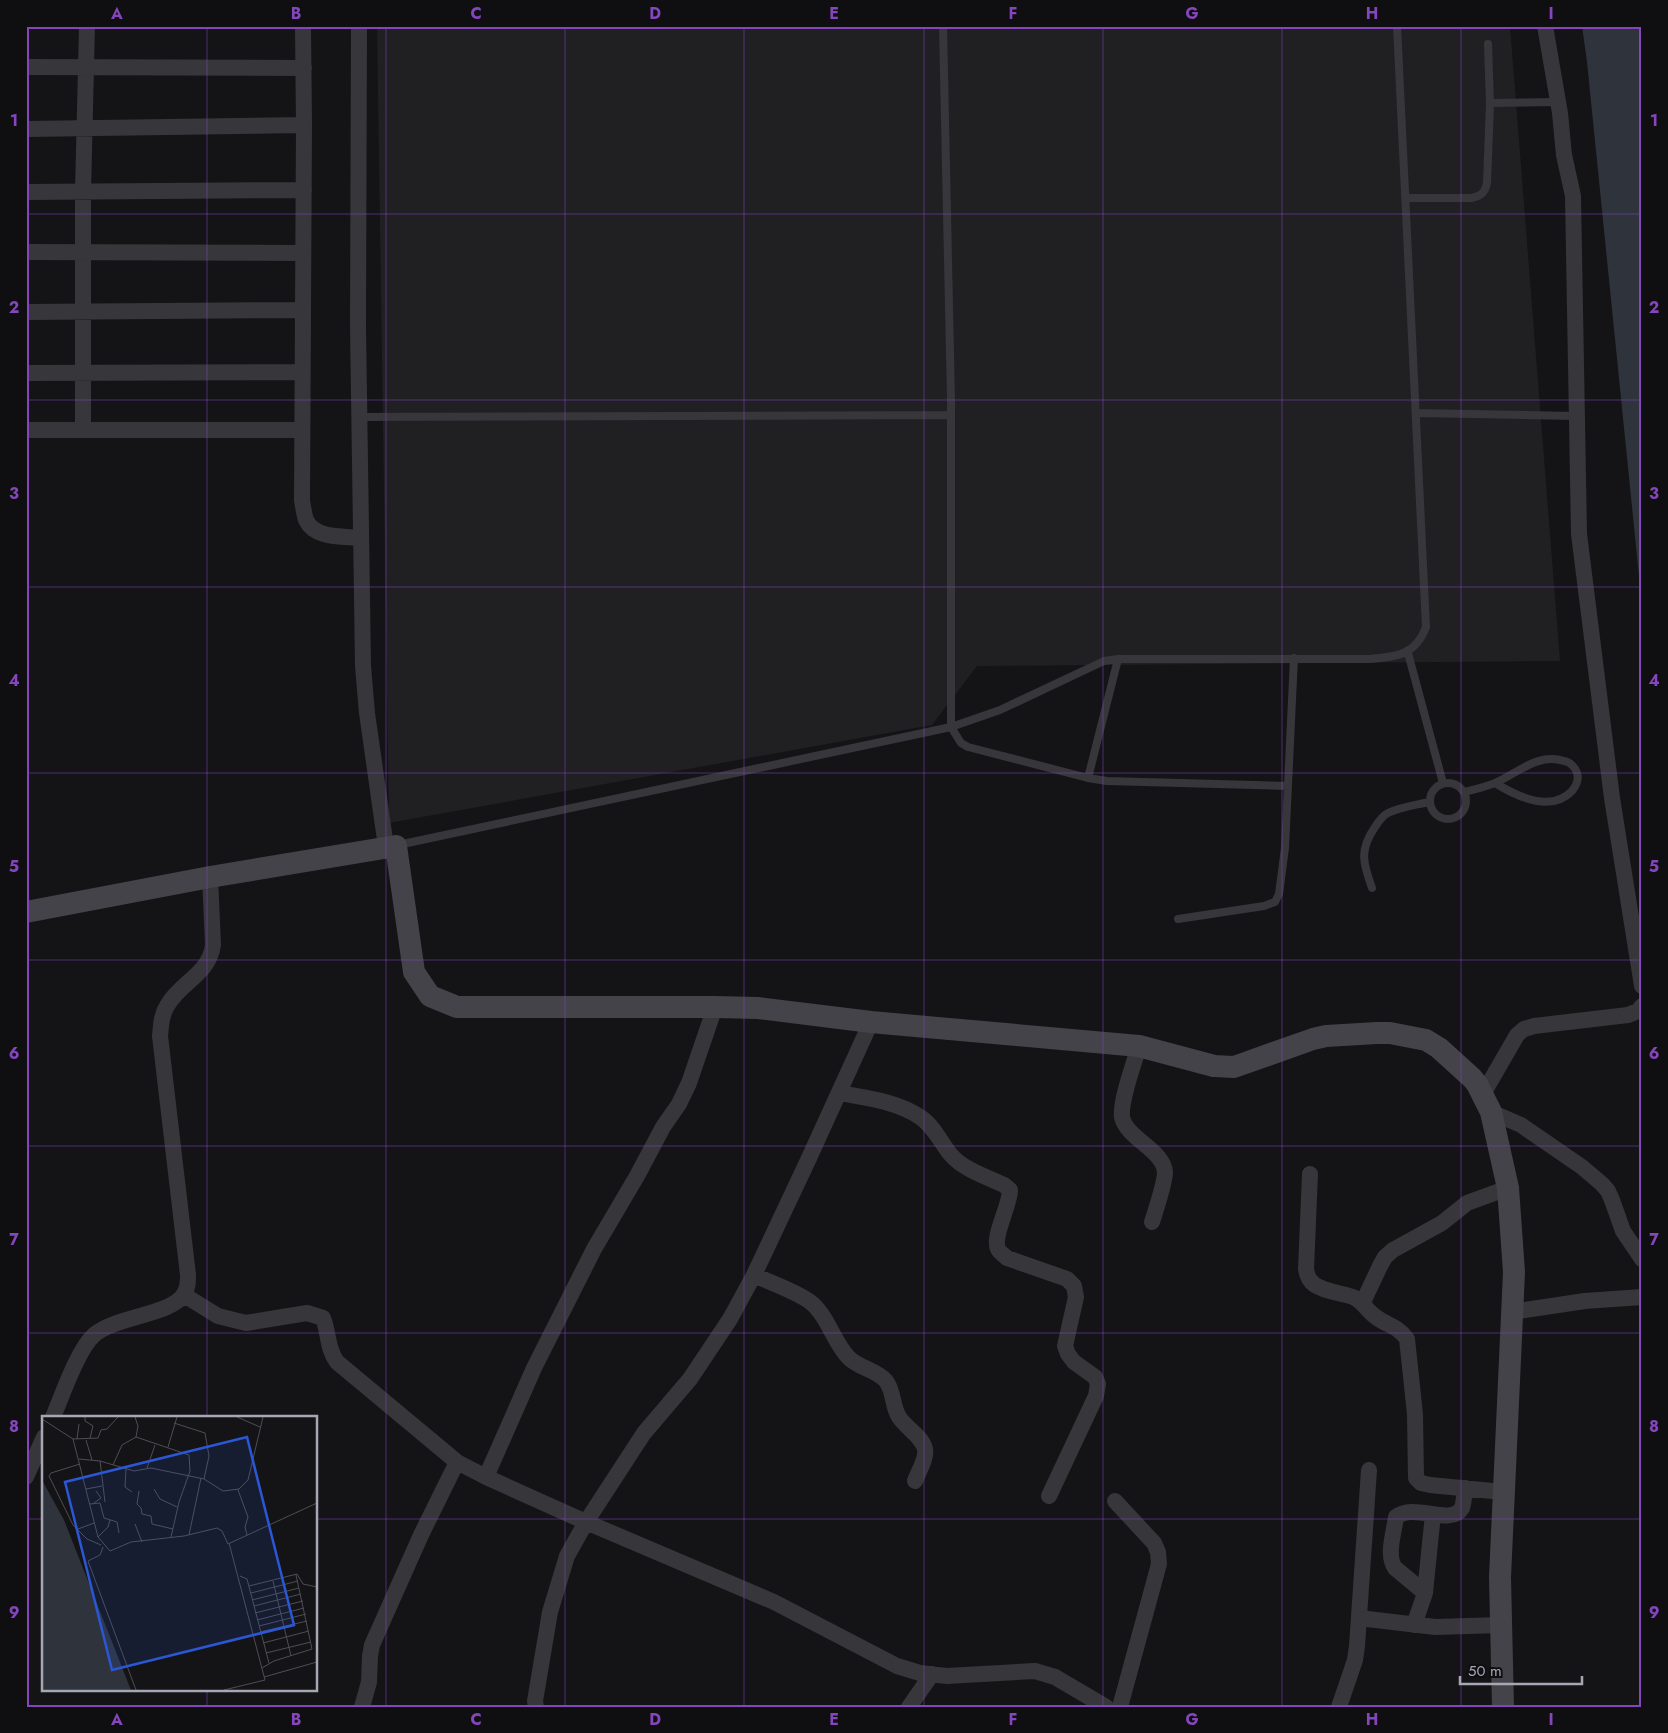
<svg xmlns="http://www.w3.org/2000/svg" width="1668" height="1733" viewBox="0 0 1668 1733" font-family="Jost,sans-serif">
<rect width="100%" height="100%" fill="#141315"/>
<path fill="#201f22" d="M 377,26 L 1510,26 L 1560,661 L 977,666 L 932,725 L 389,823 Z"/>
<path fill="#2e333c" d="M 1582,26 L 1642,26 L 1642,606 L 1587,62 Z"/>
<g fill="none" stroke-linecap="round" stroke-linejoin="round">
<path stroke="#37373b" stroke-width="8" d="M 943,26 L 951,400 L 951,727 L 961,743 L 968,747 L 1088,778 L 1107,781 L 1288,786
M 1490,103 L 1558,102
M 1406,198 L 1471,198 C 1481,196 1485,193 1487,183 L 1490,103 L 1488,44
M 1417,413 L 1576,416
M 359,417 L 950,415
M 1408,653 L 1443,783
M 1088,778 L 1118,659
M1430 801a18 18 0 1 1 36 0a18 18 0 1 1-36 0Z
M 1464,792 C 1475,789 1487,787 1497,782 C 1519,772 1538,753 1564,761 C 1570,762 1575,767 1577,773 C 1579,779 1576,786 1572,791 C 1551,813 1516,796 1495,783
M 398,845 L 951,727 L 1000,710 L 1104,661 L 1118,659 L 1370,659 C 1396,657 1416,655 1426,627 L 1397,26
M 1372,888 C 1363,863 1359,850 1375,827 C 1379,821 1382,816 1388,813 C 1400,807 1416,805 1429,802
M 1178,919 L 1264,906 L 1275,902 L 1279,894 L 1285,848 L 1294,658"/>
<path stroke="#37373b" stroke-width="16" d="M 303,26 L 304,125 L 302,500 C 303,506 304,514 306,520 C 315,539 342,536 361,538
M 359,26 L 358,327 L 363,666 L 367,713 L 386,847
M 1545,26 L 1560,113 L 1564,155 L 1573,196 L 1579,534 L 1612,798 L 1642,986
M 26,67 L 304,68
M 26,129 L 304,125
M 26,192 L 304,190
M 26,252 L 303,253
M 26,312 L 303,310
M 26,373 L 302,372
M 26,430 L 302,430
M 83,430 L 83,192 L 87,26
M 1139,1046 C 1134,1064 1120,1100 1122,1117 C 1126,1138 1165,1151 1165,1173 C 1164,1186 1156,1209 1152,1222
M 839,1093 C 866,1098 896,1101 920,1117 C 934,1126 941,1143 951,1155 C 964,1170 987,1177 1004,1185 L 1010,1190 C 1010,1206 992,1236 998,1249 C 1000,1253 1004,1255 1007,1258 L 1067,1279 L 1074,1286 L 1076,1297 L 1065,1346 L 1068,1354 L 1074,1362 L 1095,1377 L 1098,1384 L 1096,1396 L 1049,1496
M 1483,1094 L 1517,1035 L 1524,1029 L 1534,1026 L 1628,1015 L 1638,1011 L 1642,1006
M 1491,1112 L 1521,1125 L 1582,1167 L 1602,1184 L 1608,1191 L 1612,1200 L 1623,1231 L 1642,1259
M 1310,1174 L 1306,1269 C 1307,1276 1309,1281 1315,1285 C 1326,1292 1341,1293 1353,1297 C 1364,1302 1366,1310 1376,1317 C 1388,1326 1398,1326 1407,1339 L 1415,1414 L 1416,1478 L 1421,1483 L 1430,1485 L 1503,1492
M 754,1275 C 771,1283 793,1290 809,1301 C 827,1314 833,1341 848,1357 C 858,1368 877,1370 886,1381 C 894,1391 892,1406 899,1417 C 906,1428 922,1436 925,1449 C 927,1459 918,1472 915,1481
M 184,1295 L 218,1316 L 246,1323 L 307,1313 L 323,1318 C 329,1333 327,1349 337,1362 L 457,1462 L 421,1535 L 372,1645 L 370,1656 L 369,1682 L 362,1707
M 1363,1302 L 1380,1266 L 1385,1257 L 1393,1250 L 1442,1223 L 1467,1203 L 1508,1188
M 1512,1312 L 1585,1301 L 1642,1297
M 53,1417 C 62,1396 78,1349 94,1335 C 116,1316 172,1315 184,1294 C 188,1288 188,1282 188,1275 L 160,1036 C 161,1026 161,1015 167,1006 C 180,982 209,975 213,945 L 210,877
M 457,1462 L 486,1477 L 586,1522 L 774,1602 L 897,1666 L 920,1673 L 947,1676 L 1035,1671 L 1055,1677 L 1106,1707
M 26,1477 L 44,1437
M 486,1477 L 534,1368 L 594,1249 L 637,1176 L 663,1127 L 679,1104 L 689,1083 L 715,1007
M 1115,1501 L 1154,1543 L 1158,1552 L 1159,1564 L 1120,1707
M 1425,1593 L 1395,1568 C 1386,1555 1394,1533 1396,1517 C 1414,1502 1451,1527 1462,1508 C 1464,1503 1464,1494 1465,1488
M 1359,1618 L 1435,1627 L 1501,1625
M 1414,1625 L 1425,1593 L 1433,1514
M 536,1707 L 535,1701 L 550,1612 L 567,1556 L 586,1522 L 644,1433 L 690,1379 L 730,1319 L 754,1275 L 810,1156 L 871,1022
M 909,1707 L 932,1674
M 1339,1707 L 1355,1660 L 1357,1646 L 1369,1470"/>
<path stroke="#434349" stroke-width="22" d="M 26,912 L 210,877 L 396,846 L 414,972 L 430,996 L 457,1007 L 715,1007 L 758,1008 L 871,1022 L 1139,1046 L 1214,1066 L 1234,1067 L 1313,1039 L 1326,1036 L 1377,1033 L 1390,1033 L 1426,1040 L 1439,1048 L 1472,1078 L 1477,1084 L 1491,1112 L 1508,1188 L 1514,1272 L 1500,1577 L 1503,1707"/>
</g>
<path fill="none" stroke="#8445bd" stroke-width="1" stroke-opacity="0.55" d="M 207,26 L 207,1417M 386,26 L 386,1707M 565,26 L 565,1707M 744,26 L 744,1707M 924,26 L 924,1707M 1103,26 L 1103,1707M 1282,26 L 1282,1707M 1461,26 L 1461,1707M 26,214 L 1642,214M 26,400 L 1642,400M 26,587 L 1642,587M 26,773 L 1642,773M 26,960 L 1642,960M 26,1146 L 1642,1146M 26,1333 L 1642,1333M 26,1519 L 44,1519M 316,1519 L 1642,1519M 207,1689 L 207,1707"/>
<g transform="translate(42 1416)">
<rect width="275" height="275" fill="#141315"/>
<path d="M 0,64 L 22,104 L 89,274 L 0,274 Z" fill="#2e333c"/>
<path fill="none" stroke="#4e4e55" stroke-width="1" d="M 43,1 L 43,5 L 51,10 L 48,22M 93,1 L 96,10 L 94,21 L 147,39 L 148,55 L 137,86 L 129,121M 195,1 L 218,11M 0,3 L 31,23 L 56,121 L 68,135 L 89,126 L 142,120 L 175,112 L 180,115 L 186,128 L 275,87M 132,7 L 163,17 L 167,40 L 162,63 L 181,75 L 197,73M 31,23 L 56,22 L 59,14 L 65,13 L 76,1M 35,23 L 37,8M 44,24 L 50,44M 126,31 L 135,1M 37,43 L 58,45 L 92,55 L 109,52 L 162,63M 58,45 L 63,86M 38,48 L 9,57 L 7,60 L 31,109 L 45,123 L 59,129M 71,49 L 80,29 L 94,21M 105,52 L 113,29M 84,53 L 83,71 L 90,76M 44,73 L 60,70M 112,73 L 118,83 L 135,91M 97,75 L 95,88 L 99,92 L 100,98 L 109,100 L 110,108 L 131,113M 52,87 L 59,82 L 54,75M 48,88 L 58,87 L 62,102 L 75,106 L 77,117M 93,108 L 100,126M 36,113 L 52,107M 147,119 L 159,62M 205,119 L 203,111 L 206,101 L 196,74 L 206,64 L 221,1M 56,121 L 66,111 L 68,104M 61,131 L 58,139 L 46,145 L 94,274M 198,160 L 205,163 L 227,247M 231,165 L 249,240M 207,170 L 255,158 L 261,168 L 275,171M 209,177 L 256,165M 210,184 L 257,172M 212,190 L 259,178M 213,197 L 261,185M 215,204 L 262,192M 217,210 L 264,198M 218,216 L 265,205M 221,227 L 267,215M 224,237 L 269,226M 220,252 L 232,245 L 270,233 L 254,159M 222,261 L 275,246M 182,274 L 223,264 L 187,127"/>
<path fill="#2b57d4" fill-opacity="0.15" stroke="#2b57d4" stroke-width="2.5" d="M 205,21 L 252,209 L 70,254 L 23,66 Z"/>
<rect width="275" height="275" fill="none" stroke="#a6a7b4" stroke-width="2.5"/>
</g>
<rect width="1668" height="1733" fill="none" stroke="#0f0e10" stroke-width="55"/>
<path d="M1460 1676v8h122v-8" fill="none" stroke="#a6a7b4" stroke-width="2.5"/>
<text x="1468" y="1676" font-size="15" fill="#a6a7b4" stroke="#0f0e10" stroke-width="4" paint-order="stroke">50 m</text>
<rect x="28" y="28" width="1612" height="1678" fill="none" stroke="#8445bd" stroke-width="2"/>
<g font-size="16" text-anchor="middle" font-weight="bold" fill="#8445bd">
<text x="117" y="19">A</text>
<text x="296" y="19">B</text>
<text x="476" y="19">C</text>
<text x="655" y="19">D</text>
<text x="834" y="19">E</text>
<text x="1013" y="19">F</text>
<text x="1192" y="19">G</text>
<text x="1372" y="19">H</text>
<text x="1551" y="19">I</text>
<text x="14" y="126">1</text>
<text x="1654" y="126">1</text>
<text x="14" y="313">2</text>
<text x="1654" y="313">2</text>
<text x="14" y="499">3</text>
<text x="1654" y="499">3</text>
<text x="14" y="686">4</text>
<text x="1654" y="686">4</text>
<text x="14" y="872">5</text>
<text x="1654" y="872">5</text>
<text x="14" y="1059">6</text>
<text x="1654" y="1059">6</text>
<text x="14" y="1245">7</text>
<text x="1654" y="1245">7</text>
<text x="14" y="1432">8</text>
<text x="1654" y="1432">8</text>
<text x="14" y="1618">9</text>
<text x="1654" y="1618">9</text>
<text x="117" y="1725">A</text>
<text x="296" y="1725">B</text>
<text x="476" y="1725">C</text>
<text x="655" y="1725">D</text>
<text x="834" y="1725">E</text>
<text x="1013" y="1725">F</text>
<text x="1192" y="1725">G</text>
<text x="1372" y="1725">H</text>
<text x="1551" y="1725">I</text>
</g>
</svg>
